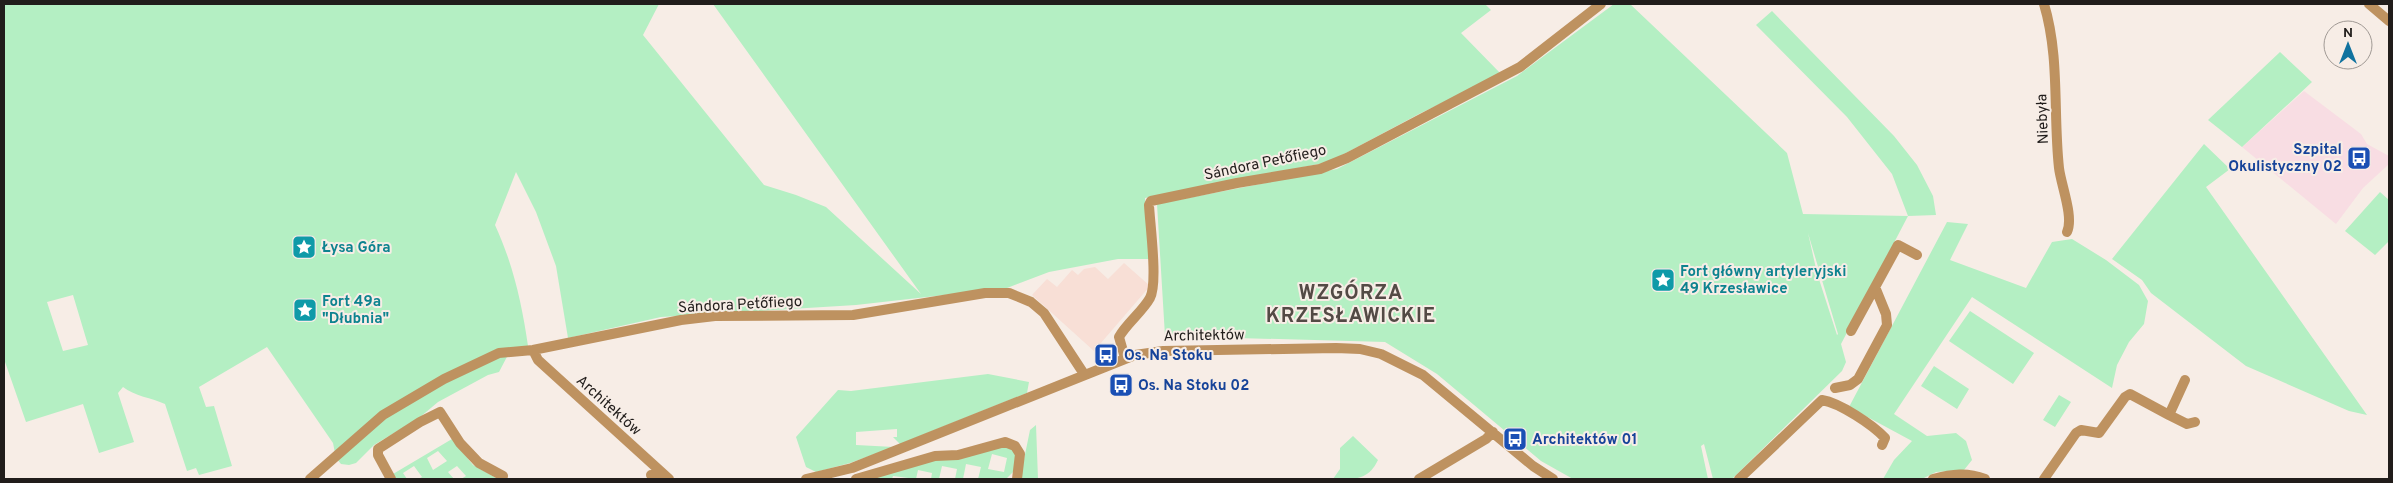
<svg xmlns="http://www.w3.org/2000/svg" width="2393" height="483" viewBox="0 0 2393 483" font-family="Overpass,sans-serif">
<rect width="100%" height="100%" fill="#f7ede6"/>
<path fill="#f8dfd6" d="M 1124,263 L 1150,286 L 1094,351 L 1032,295 L 1047,279 L 1057,287 L 1072,270 L 1078,275 L 1084,269 L 1095,267 L 1108,279 Z"/>
<path fill="#f8dde3" d="M 2304,91 L 2361,134 L 2367,144 L 2389,156 L 2389,164 L 2363,188 L 2336,224 L 2242,147 Z"/>
<path fill="#b4efc3" fill-rule="evenodd" d="M 4,4 L 659,4 L 643,35 L 764,185 L 796,195 L 826,207 L 921,294 L 713,4 L 1485,4 L 1491,10 L 1461,33 L 1501,74 L 1419,114 L 1329,162 L 1145,198 L 1150,259 L 1118,259 L 1049,272 L 1007,288 L 856,305 L 661,317 L 568,338 L 556,266 L 536,212 L 516,172 L 495,225 C 513,264 522,304 528,346 L 510,351 L 499,372 L 488,375 L 438,402 L 419,418 L 374,445 L 356,463 L 349,465 L 341,464 L 336,458 L 333,443 L 267,347 L 199,387 L 206,407 L 214,406 L 232,466 L 199,475 L 196,468 L 187,471 L 165,404 C 152,398 134,396 123,387 L 118,393 L 134,442 L 99,453 L 83,404 L 26,422 L 4,359 ZM 73,295 L 88,345 L 63,351 L 47,302 Z
M 1614,4 L 1630,4 L 1787,153 L 1803,214 L 1908,216 L 1892,174 L 1847,117 L 1756,25 L 1772,11 L 1894,136 L 1917,165 L 1933,196 L 1936,215 L 1908,216 L 1841,344 L 1846,362 L 1842,371 L 1732,479 L 1713,479 L 1704,444 L 1701,446 L 1708,479 L 1573,479 L 1541,461 L 1437,374 L 1385,342 L 1165,336 L 1157,204 L 1337,169 L 1517,76 ZM 1808,233 L 1838,334 L 1837,335 L 1817,273 Z
M 2280,52 L 2312,82 L 2242,147 L 2208,120 Z
M 2204,144 L 2230,169 L 2206,187 L 2367,415 L 2349,411 L 2246,366 L 2151,293 L 2142,280 L 2112,259 Z
M 2380,192 L 2389,200 L 2389,241 L 2375,255 L 2345,231 Z
M 1947,222 L 1968,224 L 1950,260 L 2026,288 L 2052,242 L 2072,239 L 2106,260 L 2139,285 L 2148,301 L 2144,324 L 2129,342 L 2117,365 L 2112,388 L 1972,297 L 1894,414 L 1927,436 L 1956,433 L 1966,441 L 1972,460 L 1964,470 L 1936,472 L 1922,479 L 1883,479 L 1894,460 L 1912,441 L 1849,407 Z
M 1970,311 L 2034,353 L 2013,384 L 1949,341 Z
M 1934,366 L 1969,389 L 1957,409 L 1921,386 Z
M 988,374 L 1029,382 L 1027,393 L 900,444 L 893,437 L 897,437 L 897,429 L 856,432 L 856,445 L 894,447 L 850,463 L 816,472 L 806,467 L 796,437 L 838,390 L 851,391 Z
M 2059,395 L 2071,402 L 2055,427 L 2043,420 Z
M 1036,425 L 1038,479 L 1020,479 L 1030,430 Z
M 1353,436 L 1378,460 C 1368,481 1354,479 1333,479 L 1340,469 L 1340,448 Z
M 452,439 L 473,465 L 498,479 L 461,479 L 466,476 L 457,466 L 448,472 L 454,479 L 418,479 L 422,477 L 414,466 L 403,473 L 407,479 L 396,479 L 393,474 ZM 438,451 L 447,461 L 433,470 L 427,458 Z
M 1005,445 L 1015,452 L 1015,470 L 1006,479 L 978,479 L 981,467 L 966,464 L 963,479 L 955,479 L 957,469 L 942,466 L 939,479 L 931,479 L 932,473 L 918,470 L 916,479 L 893,476 L 892,479 L 865,479 L 901,468 ZM 992,454 L 1007,458 L 1004,472 L 988,469 Z"/>
<g fill="none" stroke-linecap="round" stroke-linejoin="round">
<path stroke="#be9260" stroke-width="10" d="M 2044,4 C 2060,57 2053,113 2059,168 C 2061,185 2074,217 2067,232
M 2369,4 L 2389,21
M 1851,331 L 1898,245 L 1917,255
M 533,350 L 538,360 L 669,479
M 1125,358 L 1119,337 C 1127,323 1142,312 1150,298 C 1158,283 1150,225 1149,205 L 1151,201 L 1237,183 L 1320,169 L 1347,158 L 1520,67 L 1601,4
M 1835,388 L 1850,385 L 1858,379 L 1887,325 L 1886,314 L 1875,287
M 2169,415 L 2187,424 L 2195,422
M 651,475 L 655,479
M 310,479 L 383,415 L 444,379 L 499,353 L 533,350 L 681,320 L 715,316 L 853,315 L 985,293 L 1009,293 L 1031,302 L 1044,313 L 1084,374
M 391,479 L 378,455 L 378,449 L 420,422 L 440,412 L 460,443 L 479,463 L 503,476
M 806,479 L 852,468 L 1135,355 L 1163,351 L 1336,348 L 1360,349 L 1381,354 L 1423,375 L 1533,466 L 1553,479
M 856,479 L 935,456 L 958,455 L 1005,442 L 1015,446 L 1020,454 L 1017,479
M 1419,479 L 1486,439 L 1493,432
M 1739,479 L 1822,400 C 1840,403 1873,425 1885,438 L 1882,445
M 1933,479 C 1952,474 1967,472 1985,479
M 2044,479 L 2076,433 L 2081,430 L 2099,433 L 2125,397 L 2130,394 L 2169,415 L 2185,380"/>
</g>
<defs>
<g id="bus-square" transform="scale(1.25)"><rect x="-9" y="-9" width="18" height="18" rx="4" fill="#1a4fb4" stroke="#f7ede6"/><path d="M-5-6H5V4H4V6H2V4H-2V6H-4V4H-5ZM-3.5-4V0h7V-4ZM-3.5 1.2v1.5H-2V1.2ZM2 1.2v1.5H3.5V1.2Z" fill="#fff"/></g>
<g id="sight-square" transform="scale(1.25)"><rect x="-9" y="-9" width="18" height="18" rx="4" fill="#0f9aa8" stroke="#f7ede6"/><path d="M0-6L1.8-2.2L6-1.7L2.9 1.2L3.7 5.4L0 3.3L-3.7 5.4L-2.9 1.2L-6-1.7L-1.8-2.2Z" fill="#fff"/></g>
</defs>
<g fill-rule="evenodd">
<use href="#bus-square" x="2359" y="158"/>
<use href="#sight-square" x="304" y="247"/>
<use href="#sight-square" x="1663" y="280"/>
<use href="#sight-square" x="305" y="310"/>
<use href="#bus-square" x="1106" y="355"/>
<use href="#bus-square" x="1121" y="385"/>
<use href="#bus-square" x="1515" y="439"/>
</g>
<g text-anchor="middle" stroke-width="4" stroke-linejoin="round" paint-order="stroke">
<g font-size="15" fill="#211d1b" stroke="#f7ede6">
<text transform="translate(2042 119) rotate(-92)" y="5">Niebyła</text>
<text transform="translate(1265 162) rotate(-12)" y="5">Sándora Petőfiego</text>
<text transform="translate(740 304) rotate(-3)" y="5">Sándora Petőfiego</text>
<text transform="translate(1204 335) rotate(-1)" y="5">Architektów</text>
<text transform="translate(609 405) rotate(42)" y="5">Architektów</text>
</g>
<g font-size="15" font-weight="bold" fill="#164399" stroke="#f7ede6" text-anchor="start">
<text x="2342" y="154" text-anchor="end">Szpital<tspan x="2342" dy="17">Okulistyczny 02</tspan></text>
<text x="1124" y="360">Os. Na Stoku</text>
<text x="1138" y="390">Os. Na Stoku 02</text>
<text x="1532" y="444">Architektów 01</text>
</g>
<g font-size="15" font-weight="bold" fill="#0d838f" stroke="#f7ede6" text-anchor="start">
<text x="322" y="252">Łysa Góra</text>
<text x="1680" y="276">Fort główny artyleryjski<tspan x="1680" dy="17">49 Krzesławice</tspan></text>
<text x="322" y="306">Fort 49a<tspan x="322" dy="17">"Dłubnia"</tspan></text>
</g>
<g font-size="20" font-weight="bold" letter-spacing="1" fill="#534a45" stroke="#f7ede6">
<text x="1351" y="299">WZGÓRZA<tspan x="1351" dy="23">KRZESŁAWICKIE</tspan></text>
</g>
</g>
<rect width="2393" height="483" fill="none" stroke="#211d1b" stroke-width="10"/>
<g transform="translate(2348 45)"><circle r="24" fill="#f7ede6" stroke="#a19a95"/>
<path d="M0-4L9 19L0 12L-9 19Z" fill="#10729f"/>
<text y="-8" font-size="14" font-weight="bold" text-anchor="middle" fill="#211d1b">N</text>
</g>
</svg>
